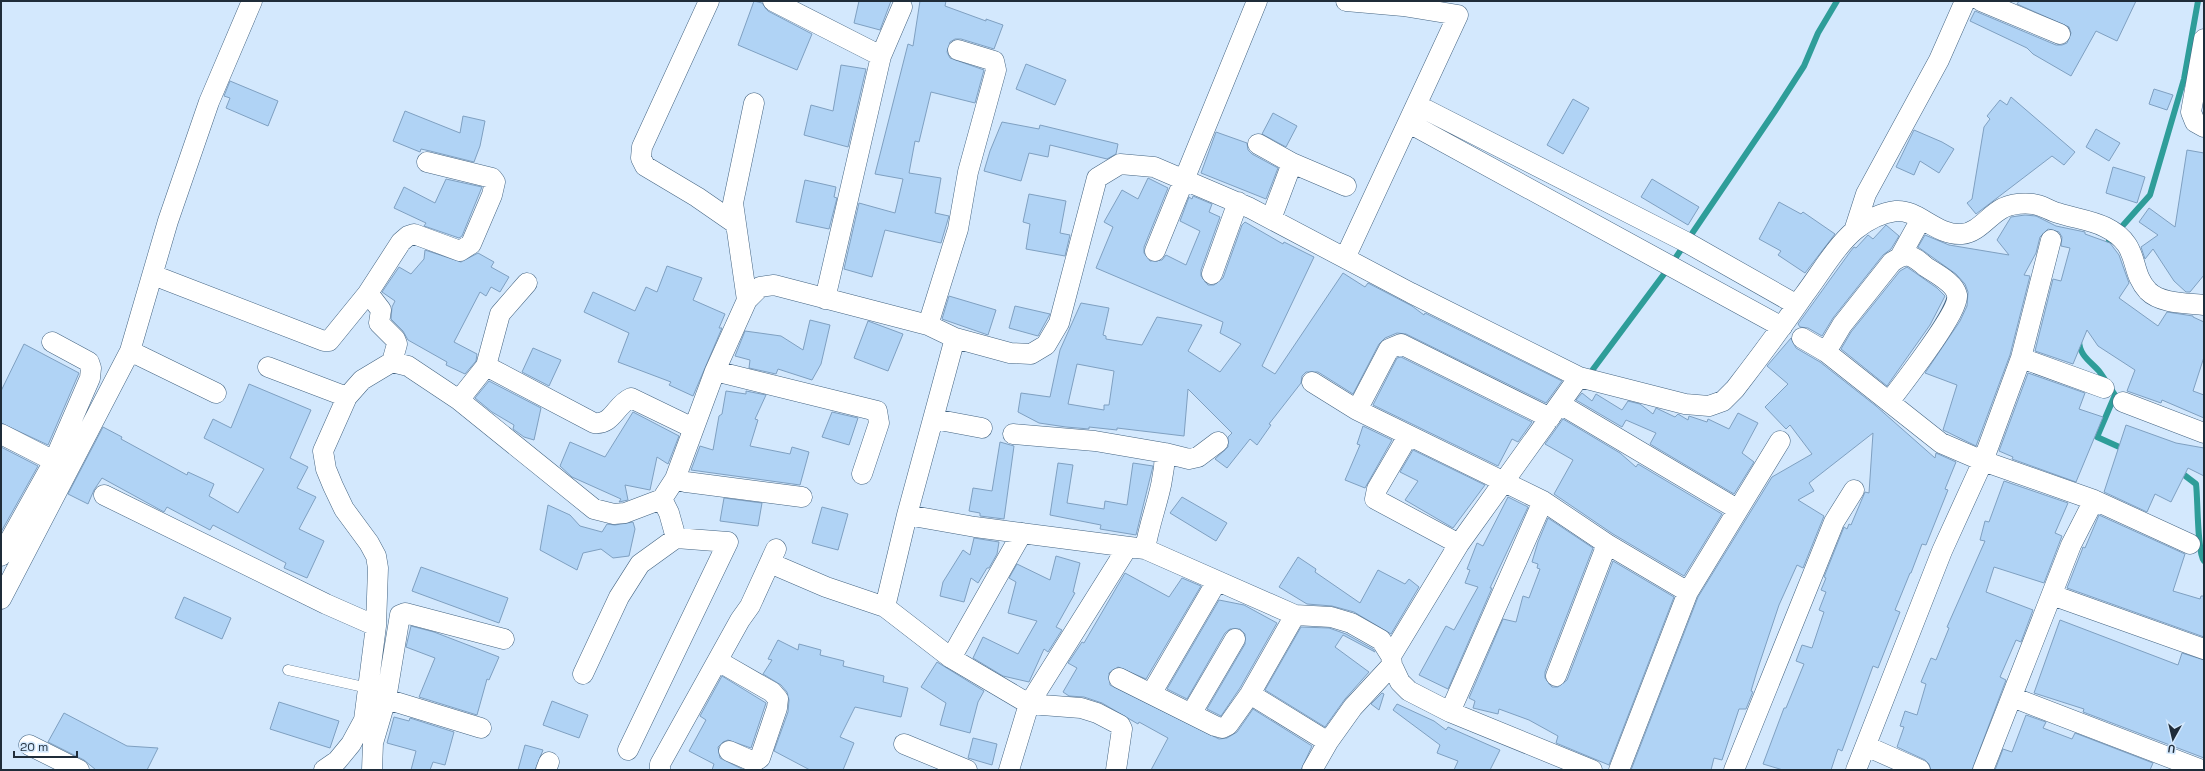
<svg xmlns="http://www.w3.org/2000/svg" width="2205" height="771" viewBox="0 0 2205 771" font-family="'Space Grotesk',sans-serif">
<rect width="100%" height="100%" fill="#d3e8fd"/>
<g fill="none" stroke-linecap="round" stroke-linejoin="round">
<path stroke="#2e9d99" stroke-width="6" d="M 2106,250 L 2109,241 L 2150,195 L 2184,79 L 2198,1
M 2079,340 C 2079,355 2090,361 2099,371 C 2105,379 2110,388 2115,395 L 2097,437 L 2126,450
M 1588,376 L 1670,266 L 1775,111 L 1804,66 L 1818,33 L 1837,1
M 2179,471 L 2196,484 C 2198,499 2197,552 2204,561"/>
</g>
<path fill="#b0d3f5" stroke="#7fa0c1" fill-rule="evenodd" d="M 754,1 L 762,3 L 768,11 L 812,34 L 797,70 L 738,45 Z
M 859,1 L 891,1 L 880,30 L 854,23 Z
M 920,1 L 946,1 L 945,6 L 986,21 L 986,19 L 1003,25 L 994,49 L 961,39 L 955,39 L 950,42 L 947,52 L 950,58 L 984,70 L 975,103 L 931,92 L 919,142 L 915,141 L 909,173 L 941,178 L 935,213 L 949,216 L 941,243 L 885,230 L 872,277 L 844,269 L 859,203 L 895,213 L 903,179 L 875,174 L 908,44 L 913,46 Z
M 2019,1 L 2136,1 L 2117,41 L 2096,31 L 2071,76 L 2033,54 L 2027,48 L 1970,21 L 1975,11 L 2056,45 L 2062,45 L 2067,43 L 2071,33 L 2069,27 L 2017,4 Z
M 1026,64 L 1066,80 L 1055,105 L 1016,89 Z
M 841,65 L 866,69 L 848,147 L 804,135 L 811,105 L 833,111 Z
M 230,81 L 278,101 L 268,126 L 226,108 L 230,98 L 224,96 Z
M 2154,89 L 2173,95 L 2167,110 L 2149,104 Z
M 2011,97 L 2075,152 L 2064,165 L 2052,156 L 1976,214 L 1967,203 L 1972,199 L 1984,127 L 1990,119 L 1987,116 L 2000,100 L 2007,105 Z
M 1573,99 L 1589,108 L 1563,154 L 1547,145 Z
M 405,111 L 460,133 L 463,116 L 485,121 L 480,146 L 474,162 L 430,151 L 421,149 L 420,152 L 393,141 Z
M 1273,113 L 1297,126 L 1286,147 L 1262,134 Z
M 1002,122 L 1039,129 L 1040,125 L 1118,144 L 1116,154 L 1107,159 L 1050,145 L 1048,157 L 1029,153 L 1021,181 L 984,171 L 990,151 Z
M 2096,129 L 2120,143 L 2109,161 L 2086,147 Z
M 1914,130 L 1942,142 L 1954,149 L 1939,173 L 1920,161 L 1914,175 L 1896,167 Z
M 1216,132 L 1247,143 L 1248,150 L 1252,154 L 1278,168 L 1266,199 L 1201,173 Z
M 2187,150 L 2204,153 L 2204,275 L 2190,292 L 2186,292 L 2174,281 L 2153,249 L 2145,259 L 2141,247 L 2158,235 L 2139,222 L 2149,208 L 2175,227 Z
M 2113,167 L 2145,177 L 2137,203 L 2106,193 Z
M 1148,178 L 1168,188 L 1144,247 L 1144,253 L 1150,261 L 1162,260 L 1166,255 L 1186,265 L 1200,231 L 1180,221 L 1189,197 L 1192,199 L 1193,196 L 1212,204 L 1209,212 L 1220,217 L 1201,270 L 1201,276 L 1208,285 L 1214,285 L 1223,278 L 1242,225 L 1245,222 L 1283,244 L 1284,242 L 1314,257 L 1262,366 L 1275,374 L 1343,273 L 1365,287 L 1368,283 L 1412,306 L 1424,315 L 1425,313 L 1562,381 L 1546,403 L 1406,334 L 1397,333 L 1385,338 L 1379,344 L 1353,394 L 1318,372 L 1306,372 L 1302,376 L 1301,383 L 1269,424 L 1271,425 L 1257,445 L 1250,439 L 1227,468 L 1215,459 L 1228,447 L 1228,437 L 1232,433 L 1188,389 L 1184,436 L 1117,428 L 1117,430 L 1089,427 L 1089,429 L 1066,427 L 1039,423 L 1018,412 L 1021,393 L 1050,397 L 1060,350 L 1081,303 L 1109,308 L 1103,335 L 1106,336 L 1106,339 L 1142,345 L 1157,317 L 1202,325 L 1188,351 L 1220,372 L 1241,344 L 1220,333 L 1223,322 L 1096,268 L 1113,227 L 1104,222 L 1122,190 L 1138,199 ZM 1077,364 L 1114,371 L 1109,405 L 1104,405 L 1104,410 L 1068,404 Z
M 446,179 L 482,187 L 462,236 L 459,238 L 424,226 L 426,223 L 394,208 L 404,187 L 435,203 Z
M 1652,179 L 1699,207 L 1688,225 L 1641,197 Z
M 805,180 L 836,187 L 834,197 L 837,198 L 829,229 L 796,222 Z
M 1029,194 L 1066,201 L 1060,233 L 1070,235 L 1065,256 L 1026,249 L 1030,224 L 1023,222 Z
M 1779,202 L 1801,214 L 1803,212 L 1835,234 L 1805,273 L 1778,255 L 1781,251 L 1759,239 Z
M 2025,215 L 2036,216 L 2056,226 L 2085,232 L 2085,234 L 2110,243 L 2119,255 L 2129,283 L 2119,298 L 2158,326 L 2167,312 L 2193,316 L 2193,317 L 2204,322 L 2204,357 L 2193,391 L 2204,395 L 2204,418 L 2162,400 L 2161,403 L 2127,391 L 2135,370 L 2098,346 L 2087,330 L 2073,364 L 2035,351 L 2053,279 L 2061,281 L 2070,248 L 2061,246 L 2062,237 L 2059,232 L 2048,229 L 2040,237 L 2036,253 L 2024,275 L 2030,276 L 2010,355 L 1976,446 L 1943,430 L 1957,385 L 1925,373 L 1960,321 L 1967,306 L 1968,292 L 1965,284 L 1956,274 L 1918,247 L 1925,235 L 1949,245 L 2009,255 L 1997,240 L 2011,217 Z
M 1886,225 L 1899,236 L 1891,249 L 1883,255 L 1833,318 L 1822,336 L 1808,328 L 1800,327 L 1798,324 L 1850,252 L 1854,247 L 1856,248 L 1868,235 L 1873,239 Z
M 425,250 L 461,262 L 478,253 L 494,262 L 491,267 L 509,277 L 500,292 L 491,287 L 486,296 L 480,292 L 454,342 L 477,354 L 476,361 L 465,374 L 446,365 L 447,362 L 408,340 L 403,331 L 391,319 L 392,307 L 395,301 L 382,292 L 399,267 L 411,274 L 424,259 Z
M 667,266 L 702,278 L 693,300 L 725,314 L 719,328 L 722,328 L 693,396 L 669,385 L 671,382 L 618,362 L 629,333 L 584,312 L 593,292 L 635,311 L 646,287 L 657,292 Z
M 1907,267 L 1937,288 L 1945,296 L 1930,325 L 1887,386 L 1841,349 L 1851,332 L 1900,271 Z
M 949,296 L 996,310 L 988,335 L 942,319 Z
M 1015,306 L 1050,314 L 1038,336 L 1009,328 Z
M 810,320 L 830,325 L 821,364 L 812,380 L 778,369 L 776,374 L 749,368 L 750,360 L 735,356 L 745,331 L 781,336 L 803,350 Z
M 868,321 L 903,334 L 888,371 L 854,358 Z
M 1791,338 L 1796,348 L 1820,362 L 1876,406 L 1935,458 L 1936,453 L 1956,462 L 1945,489 L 1948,490 L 1926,545 L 1922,544 L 1911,573 L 1910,573 L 1895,610 L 1900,612 L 1878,668 L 1873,666 L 1842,751 L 1838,749 L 1831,770 L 1783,770 L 1763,764 L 1784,708 L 1786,708 L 1804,664 L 1796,661 L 1802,645 L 1812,648 L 1824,612 L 1819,610 L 1826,592 L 1821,590 L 1826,578 L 1824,577 L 1844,527 L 1847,529 L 1849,524 L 1851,525 L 1865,492 L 1869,493 L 1873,433 L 1809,483 L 1814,491 L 1798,500 L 1824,516 L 1803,568 L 1797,565 L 1779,605 L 1757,671 L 1751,691 L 1753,692 L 1752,694 L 1746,709 L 1739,709 L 1722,760 L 1714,758 L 1711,770 L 1631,770 L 1698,597 L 1772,477 L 1812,454 L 1790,425 L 1786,429 L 1765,407 L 1788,384 L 1767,366 Z
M 24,344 L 79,373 L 48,445 L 1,423 L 1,391 Z
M 533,348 L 561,360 L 549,386 L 522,372 Z
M 1401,357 L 1532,422 L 1518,442 L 1512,439 L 1498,466 L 1373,405 L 1397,358 Z
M 2028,373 L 2085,393 L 2079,409 L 2103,417 L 2076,482 L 2012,459 L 2013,457 L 1999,451 Z
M 489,381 L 541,408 L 534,440 L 524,437 L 513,429 L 514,425 L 492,412 L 475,398 Z
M 249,384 L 311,410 L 290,458 L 308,467 L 297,488 L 316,497 L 299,529 L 324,541 L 307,578 L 284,568 L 286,563 L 213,525 L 210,530 L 167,507 L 164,512 L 102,478 L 94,490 L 88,504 L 68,494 L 103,427 L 122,437 L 121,439 L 187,475 L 188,472 L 214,484 L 209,496 L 238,513 L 264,469 L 204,438 L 213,419 L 231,428 Z
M 726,391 L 746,394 L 746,391 L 766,395 L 755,419 L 758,420 L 750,446 L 790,454 L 792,447 L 809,452 L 800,485 L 691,470 L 700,446 L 713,450 L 719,416 L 722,414 Z
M 1582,393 L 1592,401 L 1596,394 L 1622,410 L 1628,401 L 1640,404 L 1653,414 L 1656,408 L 1675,417 L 1678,414 L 1688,420 L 1689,416 L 1707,422 L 1708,419 L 1729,429 L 1738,413 L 1758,423 L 1742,453 L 1754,462 L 1734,494 L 1650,444 L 1656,433 L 1626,420 L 1622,427 L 1576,400 Z
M 633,412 L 679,436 L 668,464 L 657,457 L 650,490 L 625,485 L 628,500 L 619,502 L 621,499 L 572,477 L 560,466 L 570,442 L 605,457 Z
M 832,412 L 858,418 L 849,445 L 822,437 Z
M 1563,419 L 1620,453 L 1636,467 L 1638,464 L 1722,514 L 1684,576 L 1613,534 L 1554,494 L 1573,460 L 1545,444 Z
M 2126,425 L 2176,443 L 2204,448 L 2204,476 L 2188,468 L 2171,502 L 2155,494 L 2147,512 L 2104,492 Z
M 1363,426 L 1392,440 L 1365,488 L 1345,480 L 1360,445 L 1357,444 Z
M 1000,442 L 1014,446 L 1004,519 L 980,516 L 980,513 L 969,511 L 973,488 L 992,491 Z
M 1,447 L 38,466 L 1,532 Z
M 1413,450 L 1485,485 L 1453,528 L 1405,500 L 1418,481 L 1400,472 Z
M 1058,463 L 1073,465 L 1067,503 L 1104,509 L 1105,501 L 1127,505 L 1133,463 L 1153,466 L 1136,535 L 1100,529 L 1101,525 L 1050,515 Z
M 2004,481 L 2068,503 L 2055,533 L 2062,536 L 2044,583 L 1994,567 L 1986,592 L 2033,610 L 2021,642 L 2016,640 L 2000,677 L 2006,680 L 1972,770 L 1931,770 L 1929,764 L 1925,760 L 1897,747 L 1904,727 L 1900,726 L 1905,711 L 1917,715 L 1926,684 L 1921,682 L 1931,658 L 1936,660 L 1949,628 L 1947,627 L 1985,541 L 1980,540 L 1985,521 L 1989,522 Z
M 1182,497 L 1227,523 L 1216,541 L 1170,513 Z
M 1508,497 L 1528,507 L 1490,588 L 1492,588 L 1448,689 L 1419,675 L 1446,626 L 1454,630 L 1478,587 L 1465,583 L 1470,570 L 1467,569 L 1477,543 L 1483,546 Z
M 724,498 L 762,503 L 758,526 L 720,521 Z
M 548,505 L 570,515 L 580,526 L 602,532 L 607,524 L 615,525 L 633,522 L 635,529 L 629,556 L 613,558 L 601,549 L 583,553 L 577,570 L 540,550 Z
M 822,507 L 848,514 L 838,550 L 812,543 Z
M 2099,515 L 2185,554 L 2173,591 L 2200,599 L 2201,596 L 2204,596 L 2204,637 L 2067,588 L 2082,550 L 2083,547 L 2085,548 Z
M 1548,518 L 1593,548 L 1545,672 L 1545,678 L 1552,687 L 1558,687 L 1567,680 L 1613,561 L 1674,597 L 1609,765 L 1556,743 L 1558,736 L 1529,720 L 1499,709 L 1498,714 L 1473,708 L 1475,701 L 1469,698 L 1503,619 L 1516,622 L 1523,596 L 1529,598 L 1540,569 L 1537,568 L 1538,564 L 1532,562 L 1538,542 Z
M 974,538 L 999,542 L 997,554 L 989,568 L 987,568 L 978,583 L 971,578 L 964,602 L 940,596 L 943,582 L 963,550 L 970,555 Z
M 1056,556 L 1080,563 L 1073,592 L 1075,593 L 1056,627 L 1062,630 L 1048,652 L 1044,649 L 1029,682 L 1003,676 L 973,658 L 983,637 L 1018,654 L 1037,621 L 1008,613 L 1016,582 L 1009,578 L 1017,564 L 1050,580 Z
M 1298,557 L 1316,569 L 1315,572 L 1360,603 L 1378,570 L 1405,584 L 1409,579 L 1419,587 L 1391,634 L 1354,612 L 1332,606 L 1307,604 L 1279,587 Z
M 421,567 L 508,598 L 499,623 L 412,591 Z
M 1125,573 L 1169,597 L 1182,578 L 1201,586 L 1146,679 L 1118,667 L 1109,673 L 1110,685 L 1219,739 L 1227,738 L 1237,732 L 1253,709 L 1312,746 L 1301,770 L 1151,770 L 1168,738 L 1139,722 L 1138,724 L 1102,703 L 1084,697 L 1069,696 L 1063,692 L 1077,668 L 1068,663 L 1082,642 L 1084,643 Z
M 184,597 L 231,618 L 222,639 L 175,618 Z
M 1219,600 L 1244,605 L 1277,623 L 1240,688 L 1221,716 L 1207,709 L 1245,644 L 1245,634 L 1240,629 L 1230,629 L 1225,633 L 1187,699 L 1167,689 Z
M 2060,620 L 2178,665 L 2182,653 L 2204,660 L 2204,758 L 2083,712 L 2084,709 L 2034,693 Z
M 411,626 L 434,632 L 499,657 L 489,680 L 487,679 L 477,715 L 419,697 L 435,658 L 406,647 Z
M 1301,627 L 1329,628 L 1346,634 L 1373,649 L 1375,652 L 1343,635 L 1335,647 L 1369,672 L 1345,699 L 1325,727 L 1265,690 Z
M 778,640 L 798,650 L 799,644 L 821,650 L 820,655 L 844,661 L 843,666 L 884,676 L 883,682 L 908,688 L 901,717 L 855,707 L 840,737 L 854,743 L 843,770 L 810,770 L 774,751 L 788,712 L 789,700 L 787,692 L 781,685 L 763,674 L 772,660 L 768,659 Z
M 937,662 L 984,691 L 978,702 L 970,733 L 940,725 L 946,703 L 921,687 Z
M 722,676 L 766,703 L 751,748 L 728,740 L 723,742 L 718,747 L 720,758 L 744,770 L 712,770 L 714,764 L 689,751 L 706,720 L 700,716 Z
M 1382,693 L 1384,694 L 1379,710 L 1371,704 Z
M 552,701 L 588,715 L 579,738 L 543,725 Z
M 279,702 L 339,721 L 330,748 L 270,729 Z
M 1397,704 L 1434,721 L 1446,730 L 1448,727 L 1500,750 L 1490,770 L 1454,770 L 1458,761 L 1437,753 L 1440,745 L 1393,710 Z
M 64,713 L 127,746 L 158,748 L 147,770 L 96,770 L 84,760 L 48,742 Z
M 2026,715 L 2046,722 L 2043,728 L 2072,739 L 2075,733 L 2153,763 L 2150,770 L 1995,770 L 2003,749 L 2012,752 Z
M 394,717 L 409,721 L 410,718 L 454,732 L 445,765 L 433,762 L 430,770 L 411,770 L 416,751 L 387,743 Z
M 973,738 L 997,744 L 992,765 L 968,758 Z
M 525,745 L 543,750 L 535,770 L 518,770 Z"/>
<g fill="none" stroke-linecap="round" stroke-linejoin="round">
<g stroke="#446482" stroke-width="11">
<path id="lane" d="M 288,670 L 368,688"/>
</g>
<g stroke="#446482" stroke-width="21">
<path id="street" d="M 709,1 L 642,147 L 641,158 L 645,166 L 697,197 L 736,224
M 773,1 L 881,56 L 825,299
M 1981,1 L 2060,34
M 2204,39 L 2191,112 L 2195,122 L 2204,127
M 881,56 L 902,7
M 1417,105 L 1686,242 L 1797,305
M 1409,123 L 1782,327
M 1258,144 L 1292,163
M 1271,219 L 1292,163 L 1346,186
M 1854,231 L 1866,194 L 1939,60 L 1965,1
M 1155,251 L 1257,1
M 1901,255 L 1921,219
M 1345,258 L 1458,15 L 1403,6 L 1346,1
M 1212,274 L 1238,202
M 153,275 L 324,341 L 329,341 L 368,293 L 401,242 L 408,236 L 414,234 L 460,251 L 471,244 L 492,195 L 495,182 L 492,178 L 427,162
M 368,293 L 381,310 L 379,323 L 395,339 L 397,344 L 392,362
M 747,300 L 733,203 L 754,103
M 928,325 L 958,229 L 968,172 L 996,70 L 994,61 L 958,50
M 1802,338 L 1826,352 L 1941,443 L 1983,461 L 2094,500 L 2190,544
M 130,351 L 216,393
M 1826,352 L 1842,325 L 1892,262 C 1908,251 1913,256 1926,267 C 1935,273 1955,283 1957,295 C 1960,311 1901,386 1889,402
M 2021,358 L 2104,388
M 486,366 L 500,314 L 527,283
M 268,367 L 347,397
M 715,371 L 877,411 L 879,423 L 862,474
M 1312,382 L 1357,410
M 459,400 L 486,366 L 594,423 C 613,425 615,405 631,398 L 693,428
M 2123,402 L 2204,433
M 1560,404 L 1737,509
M 1550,418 L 1401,344 L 1389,349 L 1357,410 L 1543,501 L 1607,544 L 1688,592
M 934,419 L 982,428
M 1,434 L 54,461
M 1013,434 L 1095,441 L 1165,453 L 1189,459 L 1198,457 L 1218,442
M 1408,436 L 1377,489 L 1375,499 L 1459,544
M 675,479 L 686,482 L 802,497
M 104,495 L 326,604 L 376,626
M 907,515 L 975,527 L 1145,549 L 1295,615 L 1331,617 L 1351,623 L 1381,640 L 1391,656 L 1392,665 L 1400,682 L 1409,691 L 1450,712 L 1592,770
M 1145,549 C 1151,514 1164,490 1165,453
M 1,556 L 54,461 L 90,378 L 91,368 L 89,362 L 52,342
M 770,563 L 826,587 L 885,607 L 907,515 L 955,338
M 2052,595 L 2204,649
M 1,599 L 130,351 L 168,221 L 209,102 L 252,1
M 885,607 L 951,658 L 1029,704 L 1081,708 L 1097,713 L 1120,725 L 1122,729 L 1116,770
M 1391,656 L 1459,544 L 1579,377
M 951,658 L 1022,533
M 718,661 L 772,692 L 778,699 L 777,708 L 760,758 L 754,762 L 729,751
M 583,674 L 619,597 L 640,564 L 676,538
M 1556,676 L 1607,544
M 1119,678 L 1215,726 L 1222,728 L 1228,725 L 1250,694 L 1295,615
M 1151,694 L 1217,581
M 1250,694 L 1328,742
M 2012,697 L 2202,770
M 386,699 L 481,728
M 1450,712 L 1543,501
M 1191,714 L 1235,639
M 904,744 L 967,770
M 29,745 L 79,770
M 1866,746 L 1920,770
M 628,750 L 728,542 L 676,538 L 669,513 L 662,499
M 324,770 L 337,761 L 351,744 L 364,720 L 376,626 L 378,568 L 376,556 L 369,543 L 344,509 L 333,486 L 326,469 L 323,451 L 347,397 L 362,380 L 392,362 L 408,366 L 459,400 L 594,509 L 614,514 L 625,513 L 662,499 L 675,479 L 715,371 L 747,300 L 760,287 L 774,285 L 928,325 L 955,338 L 1010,353 L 1031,354 L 1046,345 L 1059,323 L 1097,178 L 1120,164 L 1154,167 L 1250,208 L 1411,293 L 1579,377 L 1685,404 L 1709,406 L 1723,401 L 1735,389 C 1759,358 1782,327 1804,295 C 1820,274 1835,247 1855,230 C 1867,220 1881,213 1896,211 C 1918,209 1936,236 1962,234 C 1978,233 1989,215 2003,208 C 2012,204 2023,203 2033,204 C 2042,205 2050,211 2058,213 C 2073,218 2091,220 2105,227 C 2142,245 2128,270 2148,291 C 2161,304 2188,303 2204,305
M 372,770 L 373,743 L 386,699 L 400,615 L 405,613 L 504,639
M 546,770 L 549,762
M 660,770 L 660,764 L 740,620 L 750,606 L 776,549
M 1009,770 L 1029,704 L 1127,548
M 1312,770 L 1328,742 L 1353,707 L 1392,665
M 1619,770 L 1688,592 L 1780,441
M 1734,770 L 1834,522 L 1854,490
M 1856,770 L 1942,551 L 1983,461 L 2021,358 L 2051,240
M 1983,770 L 2071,545 L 2094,500"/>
</g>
<use href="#lane" stroke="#fff" stroke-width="10"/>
<use href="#street" stroke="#fff" stroke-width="20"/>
</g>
<rect width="2205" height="771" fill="none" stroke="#1f2c39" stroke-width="4"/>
<g transform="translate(2173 739) rotate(188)" stroke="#d3e8fd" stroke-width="3" paint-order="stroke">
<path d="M0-3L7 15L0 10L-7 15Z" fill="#1f2c39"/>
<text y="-6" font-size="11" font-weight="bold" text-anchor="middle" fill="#1f2c39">U</text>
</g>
<path d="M14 751v6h63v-6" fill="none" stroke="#1f2c39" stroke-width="2"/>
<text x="20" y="751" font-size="12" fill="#1f2c39" stroke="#d3e8fd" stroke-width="3" paint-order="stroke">20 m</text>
</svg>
